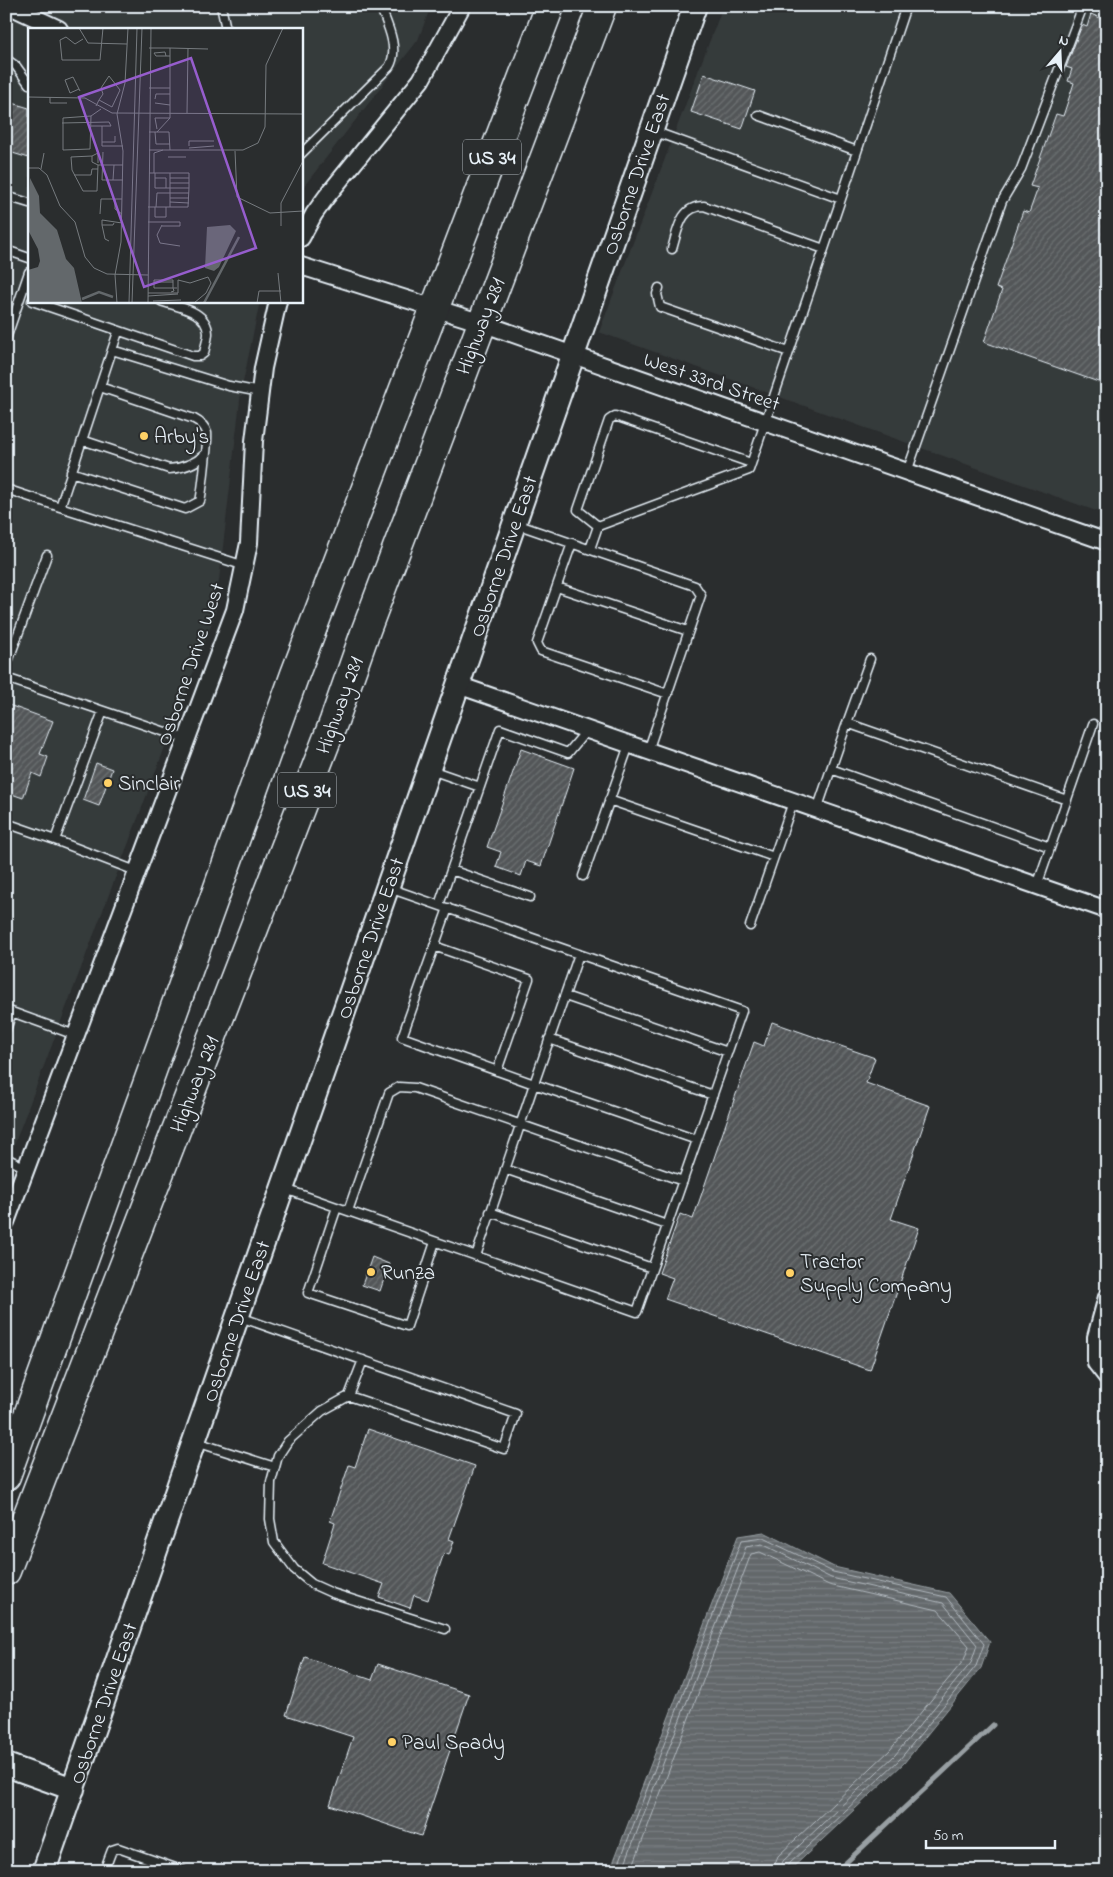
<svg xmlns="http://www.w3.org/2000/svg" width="1113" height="1877" viewBox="0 0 1113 1877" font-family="'Indie Flower',sans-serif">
<defs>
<pattern id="water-rules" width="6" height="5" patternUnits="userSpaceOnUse" patternTransform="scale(1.25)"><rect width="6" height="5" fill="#63686b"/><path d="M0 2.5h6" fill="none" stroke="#797e81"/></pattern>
<pattern id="building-hatch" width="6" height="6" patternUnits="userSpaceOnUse" patternTransform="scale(1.25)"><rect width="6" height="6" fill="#535759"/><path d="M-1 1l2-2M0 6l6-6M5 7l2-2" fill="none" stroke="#6c7072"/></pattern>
</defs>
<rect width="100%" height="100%" fill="#2a2d2e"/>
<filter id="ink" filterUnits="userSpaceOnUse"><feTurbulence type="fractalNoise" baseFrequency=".02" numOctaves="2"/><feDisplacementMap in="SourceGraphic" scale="10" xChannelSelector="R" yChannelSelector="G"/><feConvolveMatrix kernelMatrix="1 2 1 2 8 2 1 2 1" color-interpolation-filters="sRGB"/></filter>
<g filter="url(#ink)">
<path fill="#363a3b" d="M 6,6 L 431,6 L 418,40 L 301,190 L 301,29 L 29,29 L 29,301 L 260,301 L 241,392 L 215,615 L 6,1166 Z
M 723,6 L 1107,6 L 1107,515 L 599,332 Z"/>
<path fill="url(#water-rules)" stroke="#989fa3" d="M 764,1532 L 834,1567 L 949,1593 L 990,1642 L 981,1668 L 904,1763 L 789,1871 L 610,1871 L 738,1536 Z"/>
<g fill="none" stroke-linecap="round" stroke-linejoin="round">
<path stroke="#b3bac0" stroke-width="1" d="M 616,1871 L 741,1541 L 763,1538 L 833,1572 L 946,1597 L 984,1644 L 976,1666 L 900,1759 L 788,1865 L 786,1871
M 622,1871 L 746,1547 L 762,1544 L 831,1578 L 943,1603 L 977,1645 L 971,1663 L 895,1755 L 783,1861 L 780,1871
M 631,1871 L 751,1554 L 760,1552 L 829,1585 L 938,1610 L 969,1646 L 964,1660 L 890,1750 L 778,1856 L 772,1871"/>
<path stroke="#989fa3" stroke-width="5" d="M 837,1871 L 993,1725"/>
</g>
<path fill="url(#building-hatch)" stroke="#e8f1f8" d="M 1091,14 L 1107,21 L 1107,385 L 984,342 L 1002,290 L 996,288 L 1023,211 L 1029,213 L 1038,188 L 1030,186 L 1056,114 L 1063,116 L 1074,83 L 1068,81 L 1072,69 L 1066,67 L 1082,25 L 1087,27 Z
M 704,74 L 755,91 L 742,129 L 691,112 Z
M 6,101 L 29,108 L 29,158 L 6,151 Z
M 6,704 L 53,721 L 40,754 L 48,757 L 41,777 L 32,773 L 23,798 L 6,792 Z
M 521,749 L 574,768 L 541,866 L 526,861 L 521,876 L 496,867 L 501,852 L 487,847 Z
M 96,763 L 112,769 L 99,806 L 83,800 Z
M 772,1022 L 875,1058 L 866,1083 L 930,1106 L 891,1219 L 919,1228 L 870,1370 L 665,1299 L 673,1278 L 659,1273 L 680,1214 L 693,1219 L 754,1042 L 764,1046 Z
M 372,1257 L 389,1264 L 380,1291 L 362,1285 Z
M 368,1429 L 475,1466 L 449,1539 L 454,1541 L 449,1555 L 444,1553 L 428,1600 L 414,1595 L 410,1608 L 379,1597 L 384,1584 L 322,1563 L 335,1523 L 330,1521 L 349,1465 L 355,1467 Z
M 305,1657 L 372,1680 L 378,1664 L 469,1694 L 421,1836 L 330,1805 L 353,1737 L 286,1715 Z"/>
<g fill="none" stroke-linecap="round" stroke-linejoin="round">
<g stroke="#e8f1f8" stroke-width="11">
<path id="lane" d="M 221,6 L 226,29
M 6,59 L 16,66 L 29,84
M 758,115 L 857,151
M 653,131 L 841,199 L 906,6
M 301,154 L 389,67 C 400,49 387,24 380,6
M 6,196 L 29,203
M 672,249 C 678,230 680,206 704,206 L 824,249
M 6,250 L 29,258
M 659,288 L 657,294 L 660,307 L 789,352
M 32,301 L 193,356 L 200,356 L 204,353 C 205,347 208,339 208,333 C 207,310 177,307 161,301
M 118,332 L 60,507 L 245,566
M 6,339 L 29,272
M 112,350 L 229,386 L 260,392
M 82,440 L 169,469 C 181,468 195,464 204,455
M 71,472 L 185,509 L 200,501 C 202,494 208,440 207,433 C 205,426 200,422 194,419 L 100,387
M 907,472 L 1002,201 L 1021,169 L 1083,6
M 6,489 L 60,507
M 516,524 L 695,586 L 701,595 L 648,751
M 598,526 L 578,510 L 609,420 L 615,416 L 751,463
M 572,543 L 537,643 L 541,651 L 668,694
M 590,549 L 598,526 L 749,470 L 841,199
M 557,587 L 688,631
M 6,667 L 47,555
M 6,678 L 186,739
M 103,711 L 55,840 L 136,871
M 847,723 L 870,659
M 831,769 L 847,723 L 1067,800
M 431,770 L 480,787
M 609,800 L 774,857
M 817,810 L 831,769 L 1050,847
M 6,823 L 55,840
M 451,870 L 530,897
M 583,876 L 629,745
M 1037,886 L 1093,724
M 439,905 L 500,729 L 568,753 L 587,730
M 448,908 L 402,1037 L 534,1084 L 579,954
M 750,926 L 793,802
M 434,946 L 529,979 L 497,1071
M 565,996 L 728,1052
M 6,1010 L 75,1035
M 6,1030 L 12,1012
M 549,1039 L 713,1095
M 6,1158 L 26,1168
M 505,1169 L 667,1225
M 285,1189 L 637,1312 L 742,1011 L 389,888
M 337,1207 L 308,1293 L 407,1326 L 435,1242
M 348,1211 L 389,1093 L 399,1087 L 415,1088 L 683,1181
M 490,1212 L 652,1268
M 476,1256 L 534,1084 L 697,1140
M 240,1317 L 516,1414 L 504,1449 L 349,1396
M 363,1360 L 349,1396 L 322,1411 L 288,1441 L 278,1456 L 271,1482 L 270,1519 L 274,1542 L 294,1569 L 312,1584 L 332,1593 L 445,1629
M 196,1442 L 275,1467
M 104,1871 L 112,1850 L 118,1848 L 184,1871"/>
</g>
<g stroke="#e8f1f8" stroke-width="20">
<path id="street" d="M 10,6 L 59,29
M 301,238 L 314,214 L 327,196 L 421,80 L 462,6
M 301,266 L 482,323 L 1107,542
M 458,685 L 1107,910
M 6,1222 L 235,610 L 249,543 L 254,441 L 263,368 L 278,301
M 1107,1297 L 1096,1337 L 1096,1363 L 1107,1377"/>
</g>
<g stroke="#e8f1f8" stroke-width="26">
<path id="secondary" d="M 6,1765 L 73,1789
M 44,1871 L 695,6"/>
</g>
<g stroke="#e8f1f8" stroke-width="31">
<path id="highway" d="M 6,1476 L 295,674 L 550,6
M 6,1571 L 334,721 L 366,630 L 602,6"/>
</g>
<use href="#lane" stroke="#2a2d2e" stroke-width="8"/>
<use href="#street" stroke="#2a2d2e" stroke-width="16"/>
<use href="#secondary" stroke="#2a2d2e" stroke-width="22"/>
<use href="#highway" stroke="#2a2d2e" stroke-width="28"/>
</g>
</g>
<g fill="#ffd166" stroke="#2a2d2e" stroke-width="2">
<circle cx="144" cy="436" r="5"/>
<circle cx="108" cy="783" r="5"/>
<circle cx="371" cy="1272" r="5"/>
<circle cx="790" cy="1273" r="5"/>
<circle cx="392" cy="1742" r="5"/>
</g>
<g text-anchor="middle" stroke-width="4" stroke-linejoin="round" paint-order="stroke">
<g fill="#2a2d2e" stroke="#afb6bb" stroke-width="1">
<rect x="463" y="139.5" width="58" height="35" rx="4"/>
<rect x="278" y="772.5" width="58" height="35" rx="4"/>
</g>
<g font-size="20" font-weight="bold" fill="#e8f1f8">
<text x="492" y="164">US 34</text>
<text x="307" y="797">US 34</text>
</g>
<g font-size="21" fill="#e8f1f8" stroke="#2a2d2e">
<text transform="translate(636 174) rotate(-71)" y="7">Osborne Drive East</text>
<text transform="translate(480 326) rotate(-69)" y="7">Highway 281</text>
<text transform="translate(712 381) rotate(19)" y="7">West 33rd Street</text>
<text transform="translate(503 556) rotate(-71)" y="7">Osborne Drive East</text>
<text transform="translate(190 664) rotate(-71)" y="7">Osborne Drive West</text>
<text transform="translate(339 705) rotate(-70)" y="7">Highway 281</text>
<text transform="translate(370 938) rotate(-71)" y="7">Osborne Drive East</text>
<text transform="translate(194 1084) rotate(-69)" y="7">Highway 281</text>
<text transform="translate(236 1321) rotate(-71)" y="7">Osborne Drive East</text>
<text transform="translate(103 1703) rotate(-71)" y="7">Osborne Drive East</text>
</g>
<g font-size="21" fill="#e8f1f8" stroke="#2a2d2e" text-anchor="start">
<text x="154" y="443">Arby's</text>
<text x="118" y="790">Sinclair</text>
<text x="800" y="1268">Tractor<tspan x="800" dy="24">Supply Company</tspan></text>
<text x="381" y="1279">Runza</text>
<text x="402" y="1749">Paul Spady</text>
</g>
</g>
<g transform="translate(28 28)">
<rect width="275" height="275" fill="#2a2d2e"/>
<path d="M 2,150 L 11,168 L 12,185 L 29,202 L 38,231 L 46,240 L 54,275 L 0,275 L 0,242 L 10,239 L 12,233 L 10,221 L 0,202 ZM 202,197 L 208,203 L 191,239 L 186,243 L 177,240 L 179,199 Z" fill="#63686b"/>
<path fill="none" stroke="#63686b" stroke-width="2.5" d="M 54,271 L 71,264 L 85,269M 176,275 L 211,209"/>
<path fill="none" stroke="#767b7f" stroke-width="1" d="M 51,0 L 60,15 L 99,16M 0,3 L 0,23M 55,11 L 47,16 L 38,9 L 32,12 L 34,32 L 72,32 L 75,0M 121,20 L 142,20M 138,28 L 137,24 L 126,25 L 128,28 L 142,28M 121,60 L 142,60 L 142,20 L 180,21M 51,61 L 42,65 L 37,52 L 45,49 L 52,63M 0,69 L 57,70 L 84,85 L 275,86M 22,69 L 22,75 L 39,75M 127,71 L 128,66 L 142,66M 127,75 L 142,77M 68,78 L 71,72 L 75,66 L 73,60 L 81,48 L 92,62 L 84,79 L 71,72M 159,85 L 160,20M 63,88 L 62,121 L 35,122 L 35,90 L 63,88 L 73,81M 34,95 L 81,94 L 83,98 L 63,98M 74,98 L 74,118 L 95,118M 129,101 L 127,90 L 142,90M 121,104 L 141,104 L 142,122M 127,104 L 128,116 L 142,116M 129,104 L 142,90 L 142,60M 74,114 L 87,114 L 87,108M 161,118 L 161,113 L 186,113M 161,120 L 186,118M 121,122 L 215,122 L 230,115 L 237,99 L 238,37 L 255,0M 207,123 L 209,169 L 242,185 L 275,183M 75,124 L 74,152 L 85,152M 64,128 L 70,125 L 70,135M 140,129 L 158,129M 70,137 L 64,134 L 64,128 L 43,129 L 44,142 L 55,163 L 69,163 L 70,137 L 95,137M 86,137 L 85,152 L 95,152M 0,140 L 11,140 L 19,147 L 32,178 L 47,194 L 57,229 L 66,240 L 79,246 L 120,247M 13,141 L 16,125M 126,145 L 126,125 L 135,122M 127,145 L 127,160 L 142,160 L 142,145M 46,147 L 63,147 L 64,141 L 70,141M 127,150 L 138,150 L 138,160M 142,150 L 161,150M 142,155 L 161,155M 142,170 L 161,170M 87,171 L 87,181 L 94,186M 142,174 L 161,175M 120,179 L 160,179 L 161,160 L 161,145 L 121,145M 127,179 L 127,189 L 138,189 L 138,179M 128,179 L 129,165 L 161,165M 142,179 L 142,160 L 161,160M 72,186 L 73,171 L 94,171M 120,194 L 152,194 L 152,198 L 134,198M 86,195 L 85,197 L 74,197 L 74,192 L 94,195M 74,197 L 77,211 L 81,213M 134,197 L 129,207 L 132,215 L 152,218M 253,198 L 253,175 L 275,133M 250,245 L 253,275M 126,254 L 145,254M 143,264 L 146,263 L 145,260 L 145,252 L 126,252 L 126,260 L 149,260M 120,265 L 150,265 L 150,252 L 162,255 L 180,249 L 183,255 L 178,265 L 166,275M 120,268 L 150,266M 125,273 L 153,272M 89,275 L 87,247 L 93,214 L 95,123 L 89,86 L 97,55 L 100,0M 101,275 L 109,0M 104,275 L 114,0M 120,275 L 123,0M 229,275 L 231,263 L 253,263"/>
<path fill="#965dcd" fill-opacity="0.15" stroke="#965dcd" stroke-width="2.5" d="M 163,30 L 228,220 L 116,259 L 51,69 Z"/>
<rect width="275" height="275" fill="none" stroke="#e8f1f8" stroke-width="2.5"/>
</g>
<rect width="1113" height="1877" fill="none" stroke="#2a2d2e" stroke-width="25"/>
<rect x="12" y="12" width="1088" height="1852" fill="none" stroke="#e8f1f8" stroke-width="2" filter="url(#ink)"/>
<g transform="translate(1060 52) rotate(19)" stroke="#2a2d2e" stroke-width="4" paint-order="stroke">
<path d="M0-4L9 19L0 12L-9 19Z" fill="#e8f1f8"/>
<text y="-8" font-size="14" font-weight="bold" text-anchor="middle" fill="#e8f1f8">N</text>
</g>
<path d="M926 1840v8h129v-8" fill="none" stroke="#e8f1f8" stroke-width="2.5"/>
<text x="933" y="1840" font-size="15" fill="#e8f1f8" stroke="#2a2d2e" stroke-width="4" paint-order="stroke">50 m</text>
</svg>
